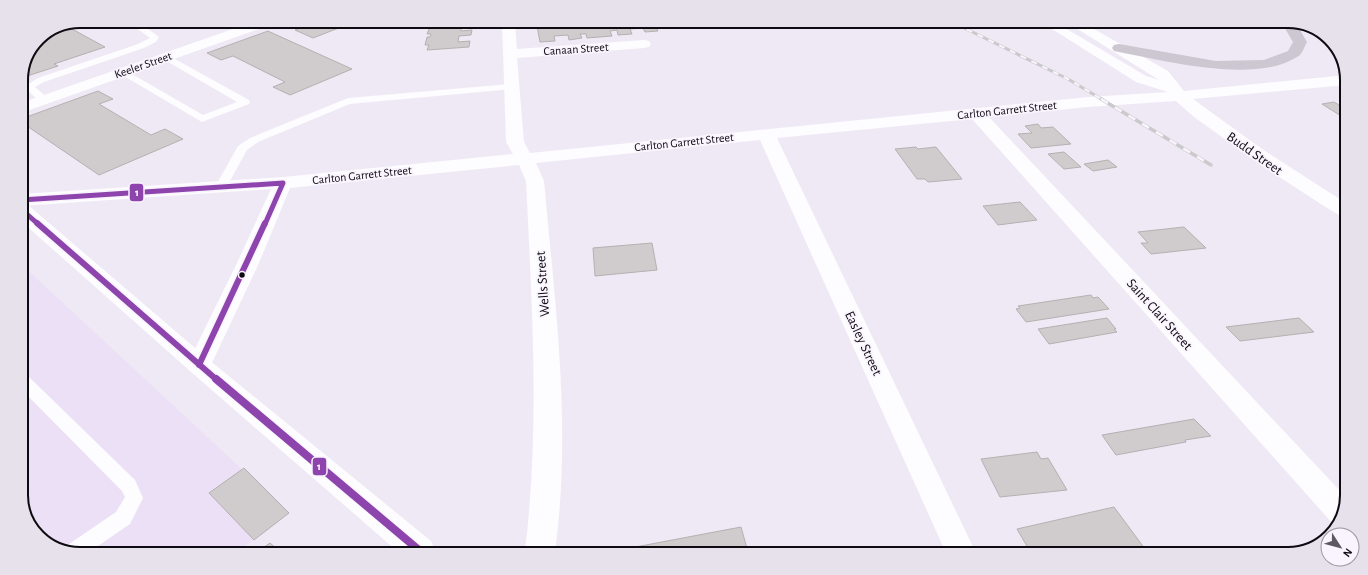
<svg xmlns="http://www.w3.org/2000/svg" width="1368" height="575" viewBox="0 0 1368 575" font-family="'Alegreya Sans',sans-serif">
<rect width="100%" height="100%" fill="#efe9f5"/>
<path fill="#ebe0f5" d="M 21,264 L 289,513 L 240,550 L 58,550 L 33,531 L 21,499 Z"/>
<path fill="#d0cbcc" stroke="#b5b0b1" d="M 317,22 L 354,22 L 313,38 L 295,30 Z
M 430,22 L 472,22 L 472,28 L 461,28 L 461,31 L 472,30 L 471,35 L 459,36 L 458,42 L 470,41 L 469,47 L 427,50 L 429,45 L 425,45 L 427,37 L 430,37 L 431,34 L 427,34 L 432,22 Z
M 559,23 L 654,23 L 658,31 L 645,32 L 643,28 L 630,29 L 632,34 L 618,35 L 617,30 L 610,31 L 612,36 L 587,38 L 586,34 L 580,34 L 582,38 L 569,40 L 568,35 L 554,36 L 555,41 L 540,42 L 537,26 Z
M 72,29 L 105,47 L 54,64 L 58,66 L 21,78 L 38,39 Z
M 268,31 L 270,32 L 352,69 L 290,95 L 273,87 L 285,82 L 233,56 L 221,60 L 207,53 Z
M 98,91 L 113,99 L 99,104 L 151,135 L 165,129 L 183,139 L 99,175 L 21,122 L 21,119 Z
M 1334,102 L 1347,110 L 1346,119 L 1322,104 Z
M 1038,124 L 1041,128 L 1053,127 L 1071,144 L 1031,148 L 1018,134 L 1032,133 L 1025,126 Z
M 916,147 L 918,149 L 936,147 L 962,179 L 928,182 L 925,179 L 917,179 L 895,149 Z
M 1064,152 L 1081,167 L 1064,169 L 1048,154 Z
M 1108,160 L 1117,167 L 1093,171 L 1084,164 Z
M 1020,202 L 1037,220 L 998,225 L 983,206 Z
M 1184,227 L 1206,248 L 1151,254 L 1141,243 L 1148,243 L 1138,232 Z
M 652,243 L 657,270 L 595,276 L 593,248 Z
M 1091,295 L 1093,298 L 1098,297 L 1109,309 L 1026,322 L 1016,309 L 1020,308 L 1018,306 Z
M 1107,318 L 1116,329 L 1114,329 L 1117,332 L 1049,344 L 1038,329 Z
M 1299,318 L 1314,332 L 1240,341 L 1226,327 Z
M 1194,419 L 1211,436 L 1185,440 L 1186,442 L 1116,455 L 1102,435 Z
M 1037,452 L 1041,459 L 1048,458 L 1067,490 L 1000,497 L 981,459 Z
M 244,468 L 289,513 L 254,540 L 209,493 Z
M 1114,507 L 1148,553 L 1031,553 L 1017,529 Z
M 741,527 L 748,552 L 630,552 L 630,548 Z
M 270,543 L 278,550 L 260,550 Z"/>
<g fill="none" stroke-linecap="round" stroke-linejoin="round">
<path fill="#fdfcfe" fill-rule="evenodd" d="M 127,21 L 137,21 L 159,37 L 156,42 L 144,48 L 44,82 L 35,87 L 48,98 L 49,100 L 48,102 L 40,102 L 24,87 L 38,78 L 138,44 L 150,38 Z
M 166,54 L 249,100 L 250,102 L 249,104 L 202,122 L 117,72 L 122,69 L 125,70 L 203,115 L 237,102 L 163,59 L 163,55 Z
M 511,84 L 514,85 L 516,87 L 514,89 L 350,104 L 258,142 L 247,150 L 225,190 L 217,190 L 215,187 L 238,146 L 250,138 L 348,98 Z
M 21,373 L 27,375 L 135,480 L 143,498 L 130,524 L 92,550 L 66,550 L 69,544 L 116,512 L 125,497 L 122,491 L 21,389 Z"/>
<path fill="#fdfcfe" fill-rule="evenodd" d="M 253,22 L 272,22 L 270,25 L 21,113 L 21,103 Z
M 502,23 L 515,23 L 517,49 L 644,40 L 649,41 L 651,44 L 649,47 L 644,48 L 517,58 L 524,142 L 530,153 L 1088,97 L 1168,92 L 1136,82 L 1044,24 L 1060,25 L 1146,76 L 1159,80 L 1071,25 L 1087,25 L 1168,71 L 1184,91 L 1347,75 L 1347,85 L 1193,99 L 1262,149 L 1346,203 L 1346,217 L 1339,215 L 1324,206 L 1264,167 L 1194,117 L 1176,101 L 1088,107 L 989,117 L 1343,494 L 1343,517 L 1336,526 L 1333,524 L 972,119 L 777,138 L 976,553 L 946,553 L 760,140 L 536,163 L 544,181 C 555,303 572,429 555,551 L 525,551 C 540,427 532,306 526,181 L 519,165 L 290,188 L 259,263 L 211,365 L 208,371 L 199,374 L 190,371 L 187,365 L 237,263 L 271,189 L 21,206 L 21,194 L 283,177 L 513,154 L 506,142 Z"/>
<path fill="#fdfcfe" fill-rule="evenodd" d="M 21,203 L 28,205 L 208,359 L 431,541 L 435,551 L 397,551 L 190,371 L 21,221 Z"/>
<path fill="#ccc7d0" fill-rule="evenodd" d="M 1283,25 L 1297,25 L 1307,42 C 1304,47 1302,55 1297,57 C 1255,84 1166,61 1119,52 L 1114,51 L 1112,48 L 1114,45 L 1119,44 L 1216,61 L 1264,60 L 1288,51 L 1293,42 Z
M 1297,25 L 1310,25 L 1325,36 L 1316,36 Z"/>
<g stroke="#cac9cc" stroke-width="3">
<path id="rail-far1" d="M 956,24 L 1068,79 L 1103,100"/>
</g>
<g stroke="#cac9cc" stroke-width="3.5">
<path id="rail" d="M 1101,99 L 1211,165"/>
</g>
<use href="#rail-far1" stroke="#f9f4fd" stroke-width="2" stroke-dasharray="6" stroke-linecap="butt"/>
<use href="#rail" stroke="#f9f4fd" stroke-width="2.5" stroke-dasharray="8" stroke-linecap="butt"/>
<g stroke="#f9f4fd" stroke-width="8">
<path id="bus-1-far2" d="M 21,200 L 283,183 L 265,224
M 21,209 L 38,224"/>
</g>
<g stroke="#f9f4fd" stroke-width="9">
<path id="bus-1-far1" d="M 37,223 L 217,380
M 199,365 L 265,223"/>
</g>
<g stroke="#f9f4fd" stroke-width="10">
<path id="bus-1" d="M 216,379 L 420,551"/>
</g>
<use href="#bus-1-far2" stroke="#8e44ad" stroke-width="5"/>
<use href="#bus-1-far1" stroke="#8e44ad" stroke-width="6"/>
<use href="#bus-1" stroke="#8e44ad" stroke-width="8"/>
</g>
<circle fill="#0e0a11" stroke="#f9f4fd" stroke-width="1.5" cx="242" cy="275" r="3.5"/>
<g text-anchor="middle" stroke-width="3.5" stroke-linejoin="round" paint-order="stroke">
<g font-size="12" fill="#0e0a11" stroke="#f9f4fd">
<text transform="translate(576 49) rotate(-4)" y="4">Canaan Street</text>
<text transform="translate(143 65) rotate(-19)" y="4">Keeler Street</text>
<text transform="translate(1007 110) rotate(-6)" y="4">Carlton Garrett Street</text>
<text transform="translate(684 142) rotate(-6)" y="4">Carlton Garrett Street</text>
<text transform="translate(362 175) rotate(-6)" y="4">Carlton Garrett Street</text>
</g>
<g font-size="14" fill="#0e0a11" stroke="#f9f4fd">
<text transform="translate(1255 153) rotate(35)" y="5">Budd Street</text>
<text transform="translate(542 284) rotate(-94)" y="5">Wells Street</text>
<text transform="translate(1160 314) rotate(48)" y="5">Saint Clair Street</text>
<text transform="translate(864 343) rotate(65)" y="5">Easley Street</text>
</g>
</g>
<path d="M0 0H1368V575H0ZM80 28H1288A52 52 0 0 1 1340 80V495A52 52 0 0 1 1288 547H80A52 52 0 0 1 28 495V80A52 52 0 0 1 80 28Z" fill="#e6e1ea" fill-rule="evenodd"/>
<path fill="none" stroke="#0e0a11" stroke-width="2" d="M80 28H1288A52 52 0 0 1 1340 80V495A52 52 0 0 1 1288 547H80A52 52 0 0 1 28 495V80A52 52 0 0 1 80 28Z"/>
<g stroke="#f9f4fd" stroke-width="1.5">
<rect x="129" y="183" width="15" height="19" rx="4" fill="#8e44ad"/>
<rect x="312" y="457" width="15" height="19" rx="4" fill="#8e44ad"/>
</g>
<g font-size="11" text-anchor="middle" font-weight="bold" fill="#fff">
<text x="137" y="196">1</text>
<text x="319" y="470">1</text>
</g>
<g transform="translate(1340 547) rotate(126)"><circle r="19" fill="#f9f4fd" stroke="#9b969f"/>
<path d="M0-3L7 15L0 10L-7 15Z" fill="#5d5861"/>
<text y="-6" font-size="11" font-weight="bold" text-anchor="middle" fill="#0e0a11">N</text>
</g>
</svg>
